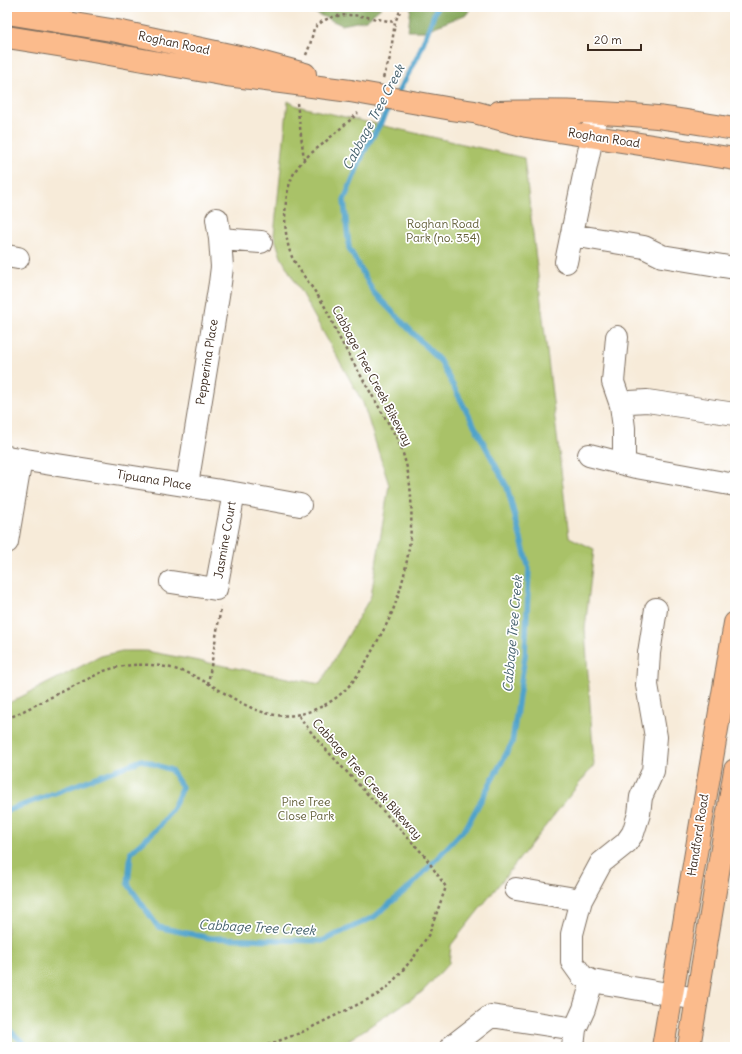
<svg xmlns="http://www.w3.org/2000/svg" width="742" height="1054" viewBox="0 0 742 1054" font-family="Delius,sans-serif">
<rect width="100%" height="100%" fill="#fff"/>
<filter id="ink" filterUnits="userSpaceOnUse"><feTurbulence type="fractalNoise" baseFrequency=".025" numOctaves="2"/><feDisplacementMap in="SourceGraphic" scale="8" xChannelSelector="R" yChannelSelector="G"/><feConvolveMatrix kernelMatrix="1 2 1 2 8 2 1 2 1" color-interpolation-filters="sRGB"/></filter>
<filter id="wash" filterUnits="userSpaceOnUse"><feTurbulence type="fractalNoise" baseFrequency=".012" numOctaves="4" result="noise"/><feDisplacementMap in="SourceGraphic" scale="16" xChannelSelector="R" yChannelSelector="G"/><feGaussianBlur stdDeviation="0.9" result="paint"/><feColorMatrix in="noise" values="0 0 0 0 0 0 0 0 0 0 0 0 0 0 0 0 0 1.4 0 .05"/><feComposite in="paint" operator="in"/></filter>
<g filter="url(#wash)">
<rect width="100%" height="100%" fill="#f7ebd9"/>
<path fill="#a9c267" stroke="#727642" d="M 288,101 L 297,106 L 524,158 L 569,537 L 594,549 L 585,629 L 594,765 L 451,945 L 449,963 L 422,992 L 338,1047 L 7,1047 L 7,704 L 101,656 L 122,651 L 146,651 L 320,684 L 371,596 L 389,485 L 363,403 L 281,257 L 274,235 Z"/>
<path fill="#86a85c" stroke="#60693d" d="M 305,7 L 382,7 L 366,20 L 342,25 L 306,9 Z
M 411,7 L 471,7 L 467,14 L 424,31 L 408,31 Z"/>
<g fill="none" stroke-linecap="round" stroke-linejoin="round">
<path stroke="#4fa3cb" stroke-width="5.5" d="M 397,94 L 418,56 L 437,7
M 7,811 L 142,760 L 171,770 L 182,787 L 174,806 L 159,827 L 131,852 L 128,884 L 158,927 L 210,938 L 322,941 L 374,917 L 414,883 L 467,826 L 512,743 L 525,656 L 529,569 L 507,487 L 440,361 L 374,293 L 349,248 L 344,200 L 364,152 L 392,103
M 7,1028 L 28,1047"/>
</g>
</g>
<g filter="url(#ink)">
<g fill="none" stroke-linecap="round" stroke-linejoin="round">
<g stroke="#7d6e5f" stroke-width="24">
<path id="minor" d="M 217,219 L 220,239 L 261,242
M 572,235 L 644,247 L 662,256 L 735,268
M 7,256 L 18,258
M 566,262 L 592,137 L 596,113
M 617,337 L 613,382 L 621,405 L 624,428 L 624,463
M 621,405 L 630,402 L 647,401 L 735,414
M 589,455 L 636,467 L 735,485
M 7,457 L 234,493 L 300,505
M 187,485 L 220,283 L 222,267 L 220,239
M 7,542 L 21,459
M 171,582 L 216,589 L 234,493
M 656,609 L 649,653 L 647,685 L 656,737 L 653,771 L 641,797 L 639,814 L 633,833 L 626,843 L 601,863 L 581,900 L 572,934 L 572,962 L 582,976 L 592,981 L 697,999
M 516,889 L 581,900
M 451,1047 L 491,1016 L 575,1029
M 573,1047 L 575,1029 L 584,1009 L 592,981"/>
</g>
<g stroke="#7d6e5f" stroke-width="24">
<path id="major" d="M 7,13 L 117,31 L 253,60 L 305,74
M 7,37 L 70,47 L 227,75 L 350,91
M 452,109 L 474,112 L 526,126 L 735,159
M 499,112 C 551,110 604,112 657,117 C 683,120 709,125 735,129
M 663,1047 L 735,623
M 689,1047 L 735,770"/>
</g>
<path stroke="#7d6e5f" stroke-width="2.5" stroke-dasharray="3 3" stroke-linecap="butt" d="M 306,55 L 310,45 L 314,28 C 318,25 322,21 327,19 C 348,10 373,19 395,22
M 383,78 L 390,58 L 395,22 L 402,7
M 297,103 L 304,159
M 208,684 L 221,607
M 7,719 L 104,671 C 132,661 166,663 194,676 C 236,696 265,730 316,709 C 353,694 365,663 383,631 C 409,585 420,507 404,457 C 400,442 392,429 384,416 C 371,393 358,371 345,348 C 337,335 332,320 325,307 C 315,290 301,274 292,257 C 283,236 283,201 291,180 C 297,163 310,154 324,143 C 335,133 347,123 358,113
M 262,1047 L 300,1033 L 377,995 L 389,986 L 414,957 L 429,934 L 446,887 L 424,855 L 318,741 L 298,715"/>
<use href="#minor" stroke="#fff" stroke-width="22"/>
<use href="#major" stroke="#fbbb8c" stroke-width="22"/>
<g stroke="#7d6e5f" stroke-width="24" stroke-linecap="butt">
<path id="major-bridge" d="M 350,91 L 452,109"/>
</g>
<use href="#major-bridge" stroke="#fbbb8c" stroke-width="22"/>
</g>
</g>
<g text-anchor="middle" stroke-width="3.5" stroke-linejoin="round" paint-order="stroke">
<g font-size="12" fill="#3b2a1e" stroke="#fff">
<text transform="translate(174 43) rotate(12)" y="4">Roghan Road</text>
<text transform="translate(604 138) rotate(9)" y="4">Roghan Road</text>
<text transform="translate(207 362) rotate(-81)" y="4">Pepperina Place</text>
<text transform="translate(372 376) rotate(62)" y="4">Cabbage Tree Creek Bikeway</text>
<text transform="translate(154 480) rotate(9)" y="4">Tipuana Place</text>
<text transform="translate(225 540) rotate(-80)" y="4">Jasmine Court</text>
<text transform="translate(367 779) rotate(48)" y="4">Cabbage Tree Creek Bikeway</text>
<text transform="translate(698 835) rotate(-81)" y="4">Handford Road</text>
</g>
<g font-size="12" fill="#625f38" stroke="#fff">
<text x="443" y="228">Roghan Road<tspan x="443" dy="14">Park (no. 354)</tspan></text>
<text x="306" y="806">Pine Tree<tspan x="306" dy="14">Close Park</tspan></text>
</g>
<g font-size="13" font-style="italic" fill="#44606c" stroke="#fff">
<text transform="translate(373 117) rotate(-62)" y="5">Cabbage Tree Creek</text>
<text transform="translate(512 634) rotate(-85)" y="5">Cabbage Tree Creek</text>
<text transform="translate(257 927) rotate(3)" y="5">Cabbage Tree Creek</text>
</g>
</g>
<rect width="742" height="1054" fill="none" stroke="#fff" stroke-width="24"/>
<path d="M588 44v6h53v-6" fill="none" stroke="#3b2a1e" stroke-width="2"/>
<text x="594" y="44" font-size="12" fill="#3b2a1e" stroke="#ffffff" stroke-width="3" paint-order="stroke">20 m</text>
</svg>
